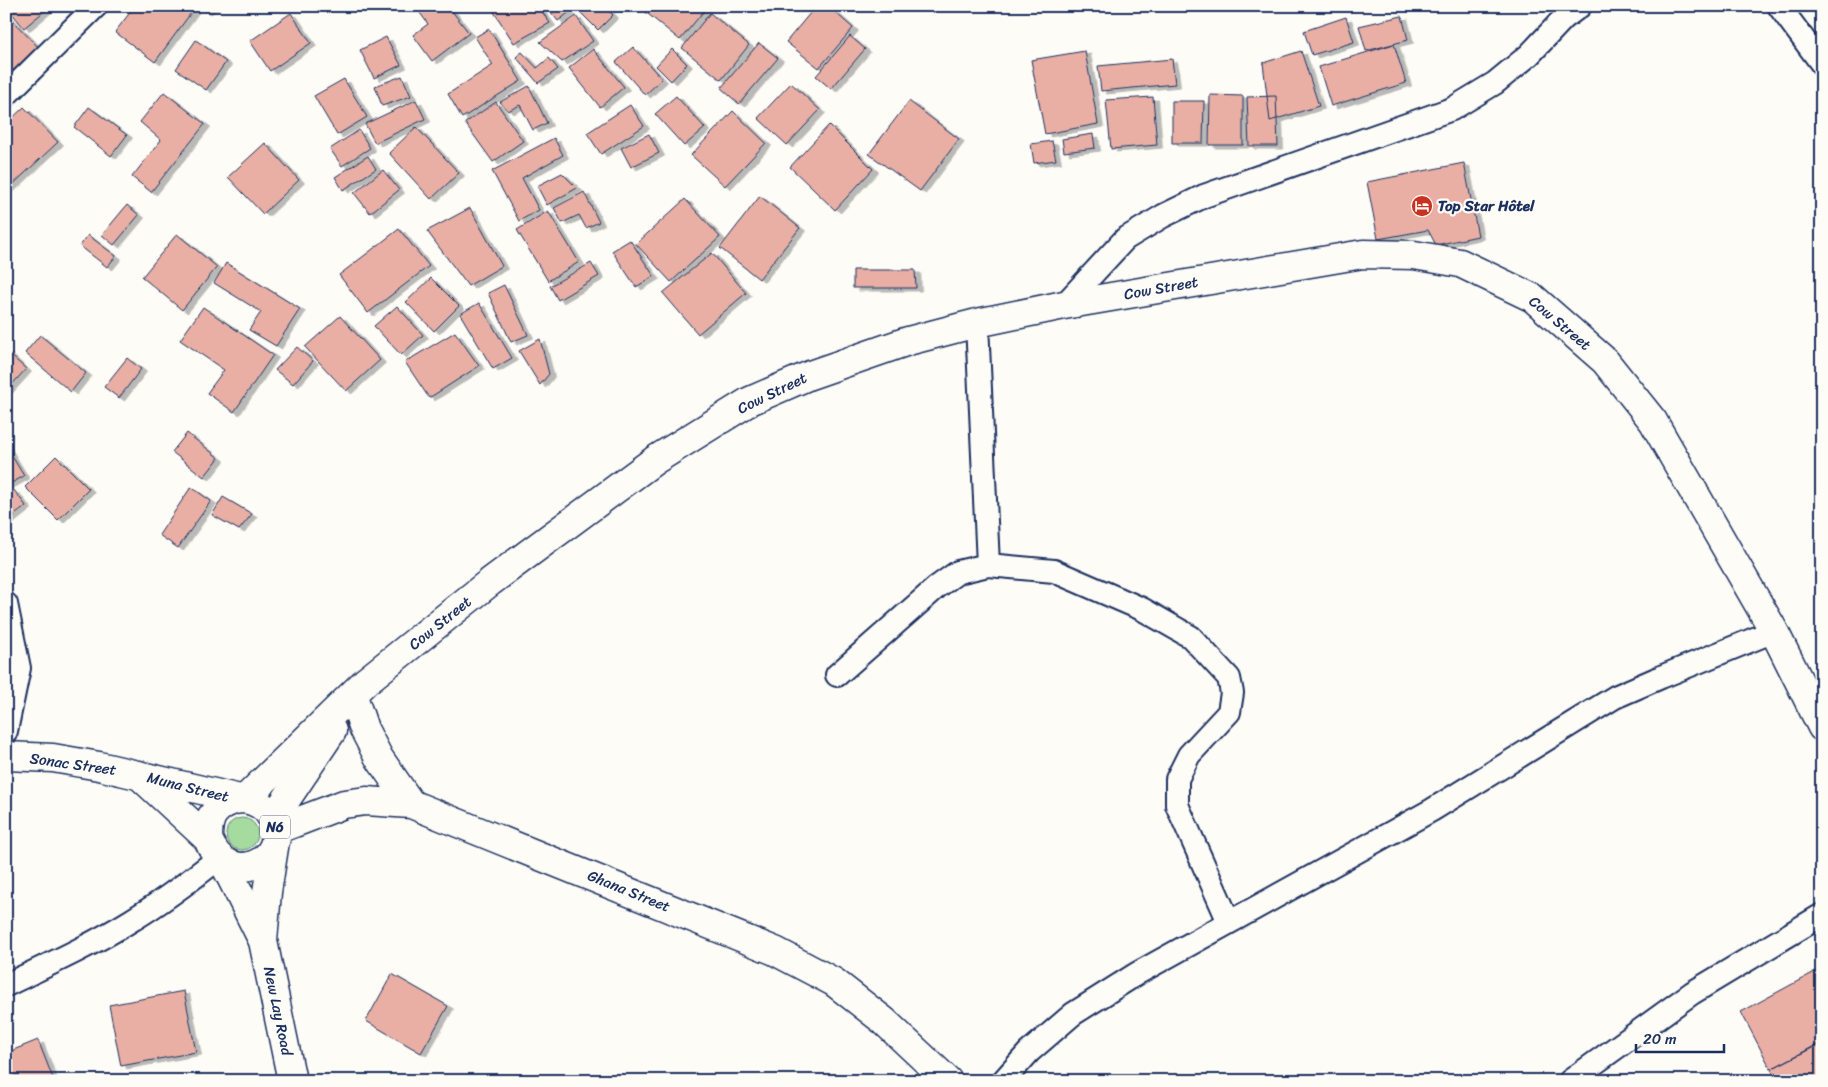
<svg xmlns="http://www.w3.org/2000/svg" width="1828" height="1087" viewBox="0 0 1828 1087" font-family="Sriracha,sans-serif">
<defs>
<filter id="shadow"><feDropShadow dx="5.5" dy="3" stdDeviation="0" flood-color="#0004"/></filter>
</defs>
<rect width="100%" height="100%" fill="#fdfcf7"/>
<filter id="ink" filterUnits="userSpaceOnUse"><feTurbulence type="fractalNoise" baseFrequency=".02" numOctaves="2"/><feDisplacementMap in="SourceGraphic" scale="10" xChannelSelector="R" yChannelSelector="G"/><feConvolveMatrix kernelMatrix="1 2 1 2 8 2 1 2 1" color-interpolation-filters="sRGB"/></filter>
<g filter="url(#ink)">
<path fill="#a5db9f" stroke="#60857e" d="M226 834a16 16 0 1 1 32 0a16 16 0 1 1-32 0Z"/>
<path fill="#e9afa4" stroke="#1b2f5e" filter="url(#shadow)" d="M 6,6 L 46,6 L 48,8 L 24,28 Z
M 135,6 L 196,6 L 155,62 L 115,32 Z
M 202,6 L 215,6 L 205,11 Z
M 415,6 L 448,6 L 469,33 L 432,61 L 413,35 L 428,24 Z
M 497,6 L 538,6 L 550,23 L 514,43 L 492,9 Z
M 546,6 L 569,6 L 572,10 L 558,21 Z
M 574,6 L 604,6 L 613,15 L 598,30 Z
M 646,6 L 708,6 L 680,40 L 643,10 Z
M 816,6 L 828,6 L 853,28 L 819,68 L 786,42 Z
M 291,13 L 311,43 L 270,71 L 250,41 Z
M 710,13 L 749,45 L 721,80 L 682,48 Z
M 6,14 L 40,49 L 16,73 L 6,63 Z
M 576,16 L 593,41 L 562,62 L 540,42 Z
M 1402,16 L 1408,40 L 1366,51 L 1359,26 Z
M 1346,17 L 1354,42 L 1312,55 L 1304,31 Z
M 489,29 L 521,81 L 462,118 L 448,94 L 493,65 L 475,37 Z
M 850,36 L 865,49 L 831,89 L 816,76 Z
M 386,37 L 401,65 L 374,78 L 360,50 Z
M 196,40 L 226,62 L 206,90 L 176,69 Z
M 759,43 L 778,58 L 739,104 L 721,88 Z
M 1394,44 L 1406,83 L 1331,106 L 1319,67 Z
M 633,47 L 662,79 L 645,95 L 616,62 Z
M 593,49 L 624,87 L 600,107 L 569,68 Z
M 672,49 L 687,64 L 671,81 L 656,66 Z
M 1085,51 L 1098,124 L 1045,134 L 1031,60 Z
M 1301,51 L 1319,106 L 1270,121 L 1263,63 Z
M 522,52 L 537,68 L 549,58 L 558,69 L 538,83 L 516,57 Z
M 1172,59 L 1175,84 L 1101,91 L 1098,66 Z
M 402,76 L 411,96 L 382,106 L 375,86 Z
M 344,79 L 367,117 L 337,135 L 314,96 Z
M 791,83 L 820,110 L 787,145 L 758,118 Z
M 529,86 L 547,123 L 533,130 L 520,105 L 508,111 L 500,102 Z
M 164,92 L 205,124 L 151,192 L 132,177 L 161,140 L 140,122 Z
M 1210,95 L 1243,96 L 1243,145 L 1209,145 Z
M 676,96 L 705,128 L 684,146 L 655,114 Z
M 1276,96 L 1278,146 L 1249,146 L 1247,97 Z
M 1153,97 L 1157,145 L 1111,149 L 1106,100 Z
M 416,100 L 425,119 L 375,143 L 365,124 Z
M 909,101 L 959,139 L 920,191 L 869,154 Z
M 1172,101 L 1204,101 L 1203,143 L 1172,143 Z
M 496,102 L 523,141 L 493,162 L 465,123 Z
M 630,105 L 644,126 L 601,154 L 587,133 Z
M 24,107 L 58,142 L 6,191 L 6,124 Z
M 89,107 L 127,135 L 111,156 L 74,127 Z
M 733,111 L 766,143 L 725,186 L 691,155 Z
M 829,125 L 873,169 L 835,210 L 790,167 Z
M 416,127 L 459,173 L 431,199 L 389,153 Z
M 359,130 L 370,148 L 342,166 L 330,149 Z
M 649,134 L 659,153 L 631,167 L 621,148 Z
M 1093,134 L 1095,148 L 1064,152 L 1062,139 Z
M 554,138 L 563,155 L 522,178 L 539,210 L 519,221 L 492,171 Z
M 1052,141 L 1056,160 L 1034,163 L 1031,144 Z
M 265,143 L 299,180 L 263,214 L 228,177 Z
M 368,156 L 376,169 L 343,190 L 335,177 Z
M 1464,163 L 1478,236 L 1436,245 L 1428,230 L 1378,239 L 1367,182 Z
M 383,170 L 399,190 L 370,213 L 354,193 Z
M 562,173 L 577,188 L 547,205 L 537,186 Z
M 584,192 L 599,222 L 586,228 L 579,215 L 562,223 L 554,208 Z
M 760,196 L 800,228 L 759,279 L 720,248 Z
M 685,199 L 720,237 L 671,282 L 636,244 Z
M 127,205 L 139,215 L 114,245 L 102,235 Z
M 470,208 L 502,266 L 468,286 L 427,231 Z
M 548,211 L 579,262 L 548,281 L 517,230 Z
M 399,229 L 429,266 L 368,313 L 339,275 Z
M 177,234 L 217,267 L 182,310 L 142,277 Z
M 88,235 L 116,256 L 107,267 L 80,246 Z
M 630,240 L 654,276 L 636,287 L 612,251 Z
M 712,253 L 746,293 L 698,334 L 663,293 Z
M 226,263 L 300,309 L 276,346 L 249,330 L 261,312 L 214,283 Z
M 591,263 L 599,276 L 558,300 L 550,286 Z
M 853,270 L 915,270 L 916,288 L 853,288 Z
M 431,278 L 459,306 L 434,331 L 406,302 Z
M 504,285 L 528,335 L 511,342 L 488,293 Z
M 479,303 L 512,358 L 493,369 L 460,314 Z
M 397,306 L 423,335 L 401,355 L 374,326 Z
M 203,307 L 273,355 L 234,412 L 207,393 L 224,370 L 180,340 Z
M 340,316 L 380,360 L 346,391 L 305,347 Z
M 455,332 L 479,366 L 429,398 L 405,362 Z
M 40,335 L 86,373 L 71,392 L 25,353 Z
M 540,339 L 549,374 L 540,385 L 519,351 Z
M 297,347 L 313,361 L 293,384 L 275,370 Z
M 6,351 L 26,369 L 6,391 Z
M 127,358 L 141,369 L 119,398 L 104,387 Z
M 187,433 L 219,458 L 204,477 L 172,452 Z
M 6,446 L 24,476 L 6,486 Z
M 56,456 L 89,489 L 58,520 L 25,487 Z
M 191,487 L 211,501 L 178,548 L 159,535 Z
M 14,490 L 26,506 L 6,522 L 6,497 Z
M 223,497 L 252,514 L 239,530 L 212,515 Z
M 1822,968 L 1822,1042 L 1771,1069 L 1741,1012 Z
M 392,974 L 448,1006 L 421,1053 L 366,1021 Z
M 184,991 L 196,1052 L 121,1066 L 109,1005 Z
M 38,1040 L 54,1081 L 6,1081 L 6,1053 Z
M 1822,1043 L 1822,1081 L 1777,1081 L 1771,1069 Z"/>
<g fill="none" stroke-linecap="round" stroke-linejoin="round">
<g stroke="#1b2f5e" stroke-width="26">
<path id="minor" d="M 1779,6 L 1822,64
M 6,95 L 96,6
M 1064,305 L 1125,239 L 1163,216 L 1204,196 L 1452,109 L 1495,83 L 1529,55 L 1564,18 L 1580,6
M 977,323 L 988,565
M 6,604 L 19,668 L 6,731
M 837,675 L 937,587 L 958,572 L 988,565 L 1054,571 L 1142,609 L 1191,637 L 1229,678 L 1232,693 L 1229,712 L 1189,755 L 1177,779 L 1177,805 L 1229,922
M 6,985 C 48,965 92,945 132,920 C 162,902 191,880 219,858
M 1003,1081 L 1029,1052 L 1073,1014 L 1138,973 L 1432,810 L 1615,697 L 1661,677 L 1774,631
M 1570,1081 L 1692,993 L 1822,915"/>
</g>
<g stroke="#1b2f5e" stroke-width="31">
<path id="tertiary" d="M 354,699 L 364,729 L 379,758 L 411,804
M 245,799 L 365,682 L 490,582 L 655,460 L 750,401 L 810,375 L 908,341 L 977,323 L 1064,305 L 1363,254 L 1414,255 L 1460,263 L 1533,298 L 1605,361 L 1653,421 L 1774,631 L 1822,727
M 273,819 L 332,731
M 276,830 L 344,804 L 366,801 L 411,804 L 775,951 L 834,982 L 884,1021 L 948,1081"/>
</g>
<g stroke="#1b2f5e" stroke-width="31">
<path id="trunk" d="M 6,756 L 53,758 L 99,766 L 240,799
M 139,775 L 208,839 C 230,894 293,857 272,818 C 268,810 261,804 252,801 C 238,796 220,803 212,816 C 208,823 208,831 208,839
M 275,841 L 267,892 L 263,941 L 292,1081
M 223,861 L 263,941"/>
</g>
<use href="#minor" stroke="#fdfcf7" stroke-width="22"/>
<use href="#tertiary" stroke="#fdfcf7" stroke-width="28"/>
<use href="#trunk" stroke="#fdfcf7" stroke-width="28"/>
</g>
</g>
<defs>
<g id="hotel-disc" transform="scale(1.125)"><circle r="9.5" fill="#c8321e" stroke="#fdfcf7"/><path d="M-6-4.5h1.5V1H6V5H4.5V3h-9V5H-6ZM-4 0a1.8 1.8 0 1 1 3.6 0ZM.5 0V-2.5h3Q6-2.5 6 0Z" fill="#fff"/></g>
</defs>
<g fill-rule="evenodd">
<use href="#hotel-disc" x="1422" y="206"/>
</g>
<g text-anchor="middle" stroke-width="4.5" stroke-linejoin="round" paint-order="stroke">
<rect fill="#fdfcf7" stroke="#5f6c8c" stroke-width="1" x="260" y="815.5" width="30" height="23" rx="4"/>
<g font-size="14" font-weight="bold" fill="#1b2f5e">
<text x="275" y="832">N6</text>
</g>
<g font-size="15" font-weight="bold" fill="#1b2f5e" stroke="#fdfcf7" text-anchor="start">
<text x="1438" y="211">Top Star Hôtel</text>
</g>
<g font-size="15" fill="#1b2f5e" stroke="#fdfcf7">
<text transform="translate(1161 288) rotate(-10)" y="5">Cow Street</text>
<text transform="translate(1560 323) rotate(40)" y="5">Cow Street</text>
<text transform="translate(772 393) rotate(-26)" y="5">Cow Street</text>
<text transform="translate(440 623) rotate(-39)" y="5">Cow Street</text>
<text transform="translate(73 764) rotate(8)" y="5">Sonac Street</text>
<text transform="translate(188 787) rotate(14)" y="5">Muna Street</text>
<text transform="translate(629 891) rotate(22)" y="5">Ghana Street</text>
<text transform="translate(278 1011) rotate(78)" y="5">New Lay Road</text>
</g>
</g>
<rect width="1828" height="1087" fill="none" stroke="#fdfcf7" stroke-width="25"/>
<rect x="12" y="12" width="1803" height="1062" fill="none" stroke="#1b2f5e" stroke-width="2" filter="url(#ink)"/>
<path d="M1636 1044v8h88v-8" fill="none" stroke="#1b2f5e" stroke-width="2.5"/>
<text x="1643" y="1044" font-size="15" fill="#1b2f5e" stroke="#fdfcf7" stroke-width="4" paint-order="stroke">20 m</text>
</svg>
